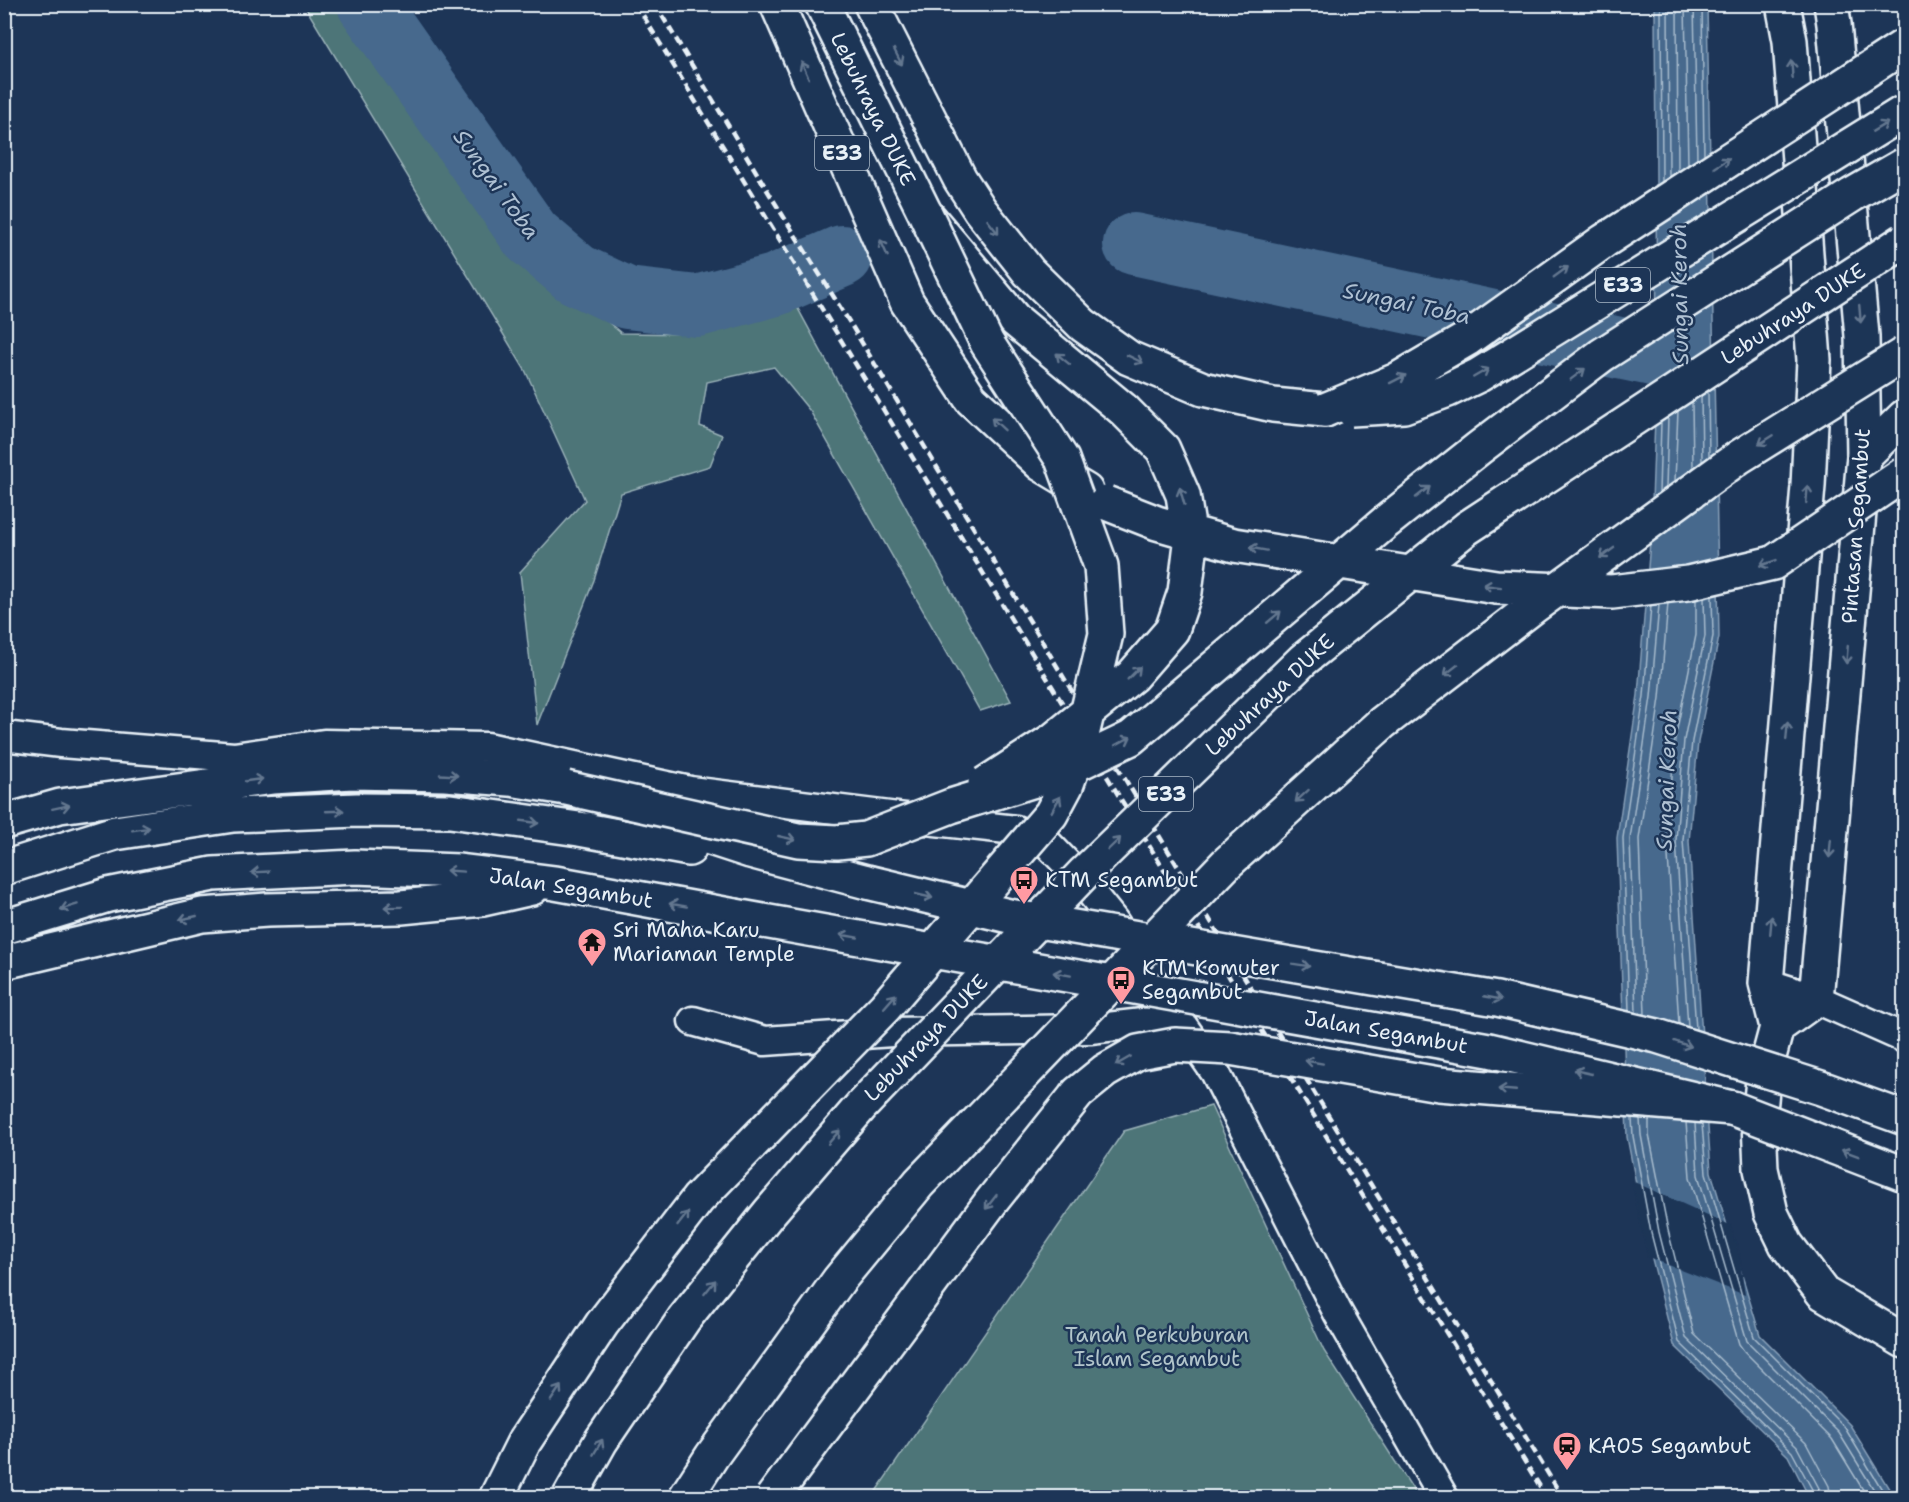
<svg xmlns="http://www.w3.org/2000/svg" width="1909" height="1502" viewBox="0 0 1909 1502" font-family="'Shantell Sans',sans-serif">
<rect width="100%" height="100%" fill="#1d3557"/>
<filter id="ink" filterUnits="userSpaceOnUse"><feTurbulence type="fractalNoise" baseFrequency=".0167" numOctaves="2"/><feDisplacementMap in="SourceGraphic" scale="12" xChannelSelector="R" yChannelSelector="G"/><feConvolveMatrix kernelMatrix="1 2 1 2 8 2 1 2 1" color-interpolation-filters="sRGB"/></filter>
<g filter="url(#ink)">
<path fill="#4d7478" stroke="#9ab2b8" stroke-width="1.5" d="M 304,5 L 349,5 L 504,234 L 621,333 L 697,334 L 797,307 L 1011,701 L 980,711 L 810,411 L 774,367 L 707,382 L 700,426 L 722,435 L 710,466 L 621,493 L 594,580 L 537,725 L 520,572 L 585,500 L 525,370 Z
M 1211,1106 L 1324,1351 L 1418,1497 L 872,1497 L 1124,1131 Z"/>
<path fill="#46698d" stroke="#879fb8" stroke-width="1.5" d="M 1655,5 L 1707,5 L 1719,637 L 1698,742 L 1689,841 L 1711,1172 L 1760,1335 L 1850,1425 L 1894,1497 L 1809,1497 L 1788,1456 L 1674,1345 L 1646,1235 L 1627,1137 L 1617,838 L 1638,695 L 1651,529 L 1657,363 Z"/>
<path fill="#1d3557" d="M 1632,1181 L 1730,1225 L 1739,1254 L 1745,1295 L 1648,1257 Z"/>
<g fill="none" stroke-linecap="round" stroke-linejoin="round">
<path stroke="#a7bbcd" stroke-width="1.5" d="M 1661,4 L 1662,182
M 1668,4 L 1669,177
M 1677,4 L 1678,171
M 1685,4 L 1688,165
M 1694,4 L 1697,159
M 1702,4 L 1704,155
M 1708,391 L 1709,456
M 1701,396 L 1702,462
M 1692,402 L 1693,468
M 1675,481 L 1678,411
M 1666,488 L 1668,417
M 1659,493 L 1661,422
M 1629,1011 L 1623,838 L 1644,696 L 1651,605
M 1636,1013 L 1630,839 L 1651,697 L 1659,605
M 1645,1015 L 1639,839 L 1660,698 L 1668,603
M 1679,1024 L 1667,840 L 1675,739 L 1696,635 L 1696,600
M 1688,1027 L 1676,840 L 1684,740 L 1705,636 L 1704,598
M 1696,1029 L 1683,840 L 1692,741 L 1713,636 L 1712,596
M 1632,1118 L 1633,1136 L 1651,1233 L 1679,1342 L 1792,1452 L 1814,1493 L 1814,1498
M 1640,1119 L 1641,1135 L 1659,1232 L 1686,1338 L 1797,1447 L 1820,1490 L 1822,1498
M 1649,1119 L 1649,1134 L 1668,1230 L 1694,1334 L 1806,1443 L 1829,1486 L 1831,1498
M 1686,1122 L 1690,1177 L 1739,1344 L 1744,1351 L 1832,1439 L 1868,1498
M 1695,1123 L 1698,1175 L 1747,1341 L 1839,1433 L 1879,1498
M 1702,1124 L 1706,1173 L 1754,1337 L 1845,1428 L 1887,1498"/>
<path stroke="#46698d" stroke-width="62" d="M 368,4 L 531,236 L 576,274 L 627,298 L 697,306 L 775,285 L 842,256
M 1134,244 L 1680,361"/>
<g stroke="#e8f1f8" stroke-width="33">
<path id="minor" d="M 4,736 L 61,743 L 234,757 L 324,744 L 487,747 L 690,791 L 898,817 L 1016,830 L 1048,844 L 1071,868 L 1113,920 L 1178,1019 L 1215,1072 L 1338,1313 L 1444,1498
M 1766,983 L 1816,999 L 1904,1038
M 693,1021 L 765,1041 L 892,1032 L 1090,1029 L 1178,1019"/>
</g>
<g stroke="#e8f1f8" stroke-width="38">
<path id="secondary" d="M 1783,4 L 1790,41 L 1814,360 L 1808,486 L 1766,983 L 1777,1027 L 1763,1079 L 1759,1122 L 1761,1169 L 1771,1213 L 1786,1244 L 1823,1293 L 1904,1341
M 658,821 L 750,851 L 867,882
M 4,822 L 60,806 L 273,777 L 352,772 L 445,774 L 510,779 L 566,788 L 593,798
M 4,868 L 115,833 L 233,815 L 357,810 L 450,811 L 579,829 L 689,849
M 4,927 L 108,895 L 213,874 L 355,867 L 459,871 L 555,883 L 735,916
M 4,962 L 202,915 L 267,910 L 401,907 L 483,899 L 532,888
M 1777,1027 L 1816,999 L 1864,456 L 1862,336 L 1834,24 L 1831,4"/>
</g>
<g stroke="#e8f1f8" stroke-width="38">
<path id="motorway" d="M 777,4 L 907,302 L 971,399 L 1041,464 L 1086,491
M 822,4 L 925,213 L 1015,320 L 1124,410
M 871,4 L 960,179 L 980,210 L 1029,272 L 1083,325 L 1129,358 L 1203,389 L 1273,405 L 1325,410
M 1864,456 L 1904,417
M 496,1498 L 524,1442"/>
</g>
<use href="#minor" stroke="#1d3557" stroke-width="28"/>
<use href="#secondary" stroke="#1d3557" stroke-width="33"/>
<use href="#motorway" stroke="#1d3557" stroke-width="33"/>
<path stroke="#e8f1f8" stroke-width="4.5" stroke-dasharray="9 4.5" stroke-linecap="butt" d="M 636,4 L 1547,1498
M 655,4 L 772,198 L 850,323 L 1292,1056 L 1563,1498"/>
<g stroke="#e8f1f8" stroke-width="38" stroke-linecap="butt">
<path id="secondary-bridge" d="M 867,882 L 1009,916 L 1497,999 L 1657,1036 L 1821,1088 L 1904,1118
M 735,916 L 1489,1050 L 1732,1108 L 1904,1174"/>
</g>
<g stroke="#e8f1f8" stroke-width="38" stroke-linecap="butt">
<path id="motorway-bridge" d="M 1351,409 L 1404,406 L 1448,390 L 1479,375 L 1904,112
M 1325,410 L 1397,380 L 1467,339 L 1604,241 L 1904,46
M 1106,503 L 1157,523 L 1234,545 L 1496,587 L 1612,592 L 1688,583 L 1773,563 L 1904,474
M 985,784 L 1053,740 L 1132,676 L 1172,630 L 1185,592 L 1191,544 L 1183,495 L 1163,449 L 1124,410
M 566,788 L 798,840 L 837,842 L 866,839 L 951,806 L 1060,772 L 1131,738 L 1387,521 L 1479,448 L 1602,355 L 1852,195 L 1904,165
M 524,1442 L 602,1324 L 698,1199 L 885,1007 L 1051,814 L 1066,786 L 1077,756 L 1106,634 L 1101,566 L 1062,459 L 987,343 L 925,213
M 569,1498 L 601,1441 L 684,1319 L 769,1213 L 862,1105 L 1085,872 L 1303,660 L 1467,528 L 1904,241
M 685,1498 L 712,1456 L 839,1280 L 919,1183 L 1227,863 L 1382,723 L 1533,607 L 1739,457 L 1904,354
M 772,1498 L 991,1202 L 1078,1093 L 1105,1071 L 1138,1052 L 1175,1045 L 1230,1048 L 1439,1084 L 1732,1108"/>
</g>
<use href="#secondary-bridge" stroke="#1d3557" stroke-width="33"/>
<use href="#motorway-bridge" stroke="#1d3557" stroke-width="33"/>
</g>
<defs><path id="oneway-shaft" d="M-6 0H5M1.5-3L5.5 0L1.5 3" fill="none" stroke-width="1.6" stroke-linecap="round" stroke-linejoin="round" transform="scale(1.5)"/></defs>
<g stroke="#64778f">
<use href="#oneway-shaft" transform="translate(898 57) rotate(63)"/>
<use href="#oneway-shaft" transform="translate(1792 69) rotate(-94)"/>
<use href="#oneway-shaft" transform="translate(805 70) rotate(-114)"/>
<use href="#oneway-shaft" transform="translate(1880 127) rotate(-31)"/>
<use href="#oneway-shaft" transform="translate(1722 163) rotate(-33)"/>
<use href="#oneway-shaft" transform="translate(993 227) rotate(52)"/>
<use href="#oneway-shaft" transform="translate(884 248) rotate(-114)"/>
<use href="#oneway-shaft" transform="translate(1561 272) rotate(-36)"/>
<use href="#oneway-shaft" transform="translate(1860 314) rotate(85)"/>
<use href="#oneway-shaft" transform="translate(1063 359) rotate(-141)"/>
<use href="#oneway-shaft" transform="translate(1135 359) rotate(26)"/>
<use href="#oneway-shaft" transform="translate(1481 373) rotate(-30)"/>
<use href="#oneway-shaft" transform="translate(1578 374) rotate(-37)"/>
<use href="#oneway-shaft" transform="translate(1398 379) rotate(-27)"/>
<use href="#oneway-shaft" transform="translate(998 424) rotate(-137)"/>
<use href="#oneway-shaft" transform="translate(1766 440) rotate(148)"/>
<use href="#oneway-shaft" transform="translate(1423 492) rotate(-38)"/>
<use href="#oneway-shaft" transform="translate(1807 494) rotate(-85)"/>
<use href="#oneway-shaft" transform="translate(1182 496) rotate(-106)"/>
<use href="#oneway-shaft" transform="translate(1258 549) rotate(-170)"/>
<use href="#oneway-shaft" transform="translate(1607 553) rotate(144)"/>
<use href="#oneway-shaft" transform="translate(1768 563) rotate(161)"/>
<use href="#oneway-shaft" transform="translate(1492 586) rotate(-173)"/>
<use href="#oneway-shaft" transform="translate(1274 617) rotate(-40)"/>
<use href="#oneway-shaft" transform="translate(1847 655) rotate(95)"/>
<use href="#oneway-shaft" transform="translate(1451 670) rotate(142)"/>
<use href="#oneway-shaft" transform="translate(1134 673) rotate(-45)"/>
<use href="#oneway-shaft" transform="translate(1787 731) rotate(-85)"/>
<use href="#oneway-shaft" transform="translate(1123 741) rotate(-28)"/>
<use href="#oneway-shaft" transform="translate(449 775) rotate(3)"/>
<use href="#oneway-shaft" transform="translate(254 780) rotate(-8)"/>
<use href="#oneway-shaft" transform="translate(1302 796) rotate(138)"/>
<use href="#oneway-shaft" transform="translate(1056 804) rotate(-61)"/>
<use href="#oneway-shaft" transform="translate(61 807) rotate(-12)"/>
<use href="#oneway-shaft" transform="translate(335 811) rotate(-2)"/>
<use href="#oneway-shaft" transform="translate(530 822) rotate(8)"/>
<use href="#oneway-shaft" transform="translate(141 829) rotate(-9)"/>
<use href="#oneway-shaft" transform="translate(787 838) rotate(13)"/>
<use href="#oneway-shaft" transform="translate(1114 844) rotate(-44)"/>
<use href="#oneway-shaft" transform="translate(1830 849) rotate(95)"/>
<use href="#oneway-shaft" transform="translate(455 871) rotate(-176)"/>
<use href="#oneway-shaft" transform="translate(260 872) rotate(177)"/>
<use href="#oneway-shaft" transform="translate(924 896) rotate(13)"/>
<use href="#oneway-shaft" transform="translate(678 905) rotate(-170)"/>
<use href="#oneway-shaft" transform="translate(69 907) rotate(163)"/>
<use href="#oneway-shaft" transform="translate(393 907) rotate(179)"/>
<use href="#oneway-shaft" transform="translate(188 918) rotate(167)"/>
<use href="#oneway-shaft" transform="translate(1771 925) rotate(-85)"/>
<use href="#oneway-shaft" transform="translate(849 936) rotate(-170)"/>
<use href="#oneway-shaft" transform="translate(1301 965) rotate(9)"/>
<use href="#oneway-shaft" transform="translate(1062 974) rotate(-170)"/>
<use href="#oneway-shaft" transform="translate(1493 998) rotate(11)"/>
<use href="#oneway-shaft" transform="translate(890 1001) rotate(-49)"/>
<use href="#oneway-shaft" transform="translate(1683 1044) rotate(18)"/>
<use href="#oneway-shaft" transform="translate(1123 1061) rotate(150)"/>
<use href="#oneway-shaft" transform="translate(1314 1062) rotate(-170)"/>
<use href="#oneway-shaft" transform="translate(1583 1072) rotate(-167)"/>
<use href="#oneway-shaft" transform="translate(1507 1090) rotate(-175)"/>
<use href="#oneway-shaft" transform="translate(834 1137) rotate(-49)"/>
<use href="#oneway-shaft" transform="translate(1850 1153) rotate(-159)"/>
<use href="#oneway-shaft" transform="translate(991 1202) rotate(128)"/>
<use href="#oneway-shaft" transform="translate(683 1219) rotate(-52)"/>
<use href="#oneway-shaft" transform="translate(710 1287) rotate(-51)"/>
<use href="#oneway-shaft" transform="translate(556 1393) rotate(-56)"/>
<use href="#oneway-shaft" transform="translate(598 1447) rotate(-59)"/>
</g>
</g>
<defs>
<g id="bus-pin" transform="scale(1.5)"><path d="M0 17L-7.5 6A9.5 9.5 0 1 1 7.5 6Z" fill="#ff9aa2" stroke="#1d3557"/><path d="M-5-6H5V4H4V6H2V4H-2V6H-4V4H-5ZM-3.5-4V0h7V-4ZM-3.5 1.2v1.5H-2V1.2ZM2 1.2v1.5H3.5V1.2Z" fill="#111"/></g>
<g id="temple-pin" transform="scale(1.5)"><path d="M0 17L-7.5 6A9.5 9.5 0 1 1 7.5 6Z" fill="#ff9aa2" stroke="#1d3557"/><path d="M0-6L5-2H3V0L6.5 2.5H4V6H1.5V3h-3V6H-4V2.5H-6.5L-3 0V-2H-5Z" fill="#111"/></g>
<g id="station-pin" transform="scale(1.5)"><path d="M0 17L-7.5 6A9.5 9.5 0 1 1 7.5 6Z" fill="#ff9aa2" stroke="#1d3557"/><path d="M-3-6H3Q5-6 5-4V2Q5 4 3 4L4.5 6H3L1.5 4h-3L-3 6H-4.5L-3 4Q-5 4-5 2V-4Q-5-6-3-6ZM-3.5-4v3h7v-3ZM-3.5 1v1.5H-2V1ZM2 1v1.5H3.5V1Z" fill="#111"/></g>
</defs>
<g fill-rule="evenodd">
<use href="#bus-pin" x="1024" y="880"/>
<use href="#temple-pin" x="592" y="942"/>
<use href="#bus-pin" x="1121" y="980"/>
<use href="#station-pin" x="1567" y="1446"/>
</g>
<g text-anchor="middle" stroke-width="5" stroke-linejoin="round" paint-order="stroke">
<g fill="#1d3557" stroke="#abb9c8" stroke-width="1.5">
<rect x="815" y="136" width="54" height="34" rx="4.5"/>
<rect x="1596" y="268" width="54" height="34" rx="4.5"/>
<rect x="1139" y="777" width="54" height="34" rx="4.5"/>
</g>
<g font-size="20" font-weight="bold" fill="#e8f1f8">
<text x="842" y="160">E33</text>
<text x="1623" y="292">E33</text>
<text x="1166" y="801">E33</text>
</g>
<g font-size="21" fill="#e8f1f8" stroke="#1d3557">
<text transform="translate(873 109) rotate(64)" y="7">Lebuhraya DUKE</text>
<text transform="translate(1793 314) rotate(-33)" y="7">Lebuhraya DUKE</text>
<text transform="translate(1856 526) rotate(-86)" y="7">Pintasan Segambut</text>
<text transform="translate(1270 695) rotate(-43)" y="7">Lebuhraya DUKE</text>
<text transform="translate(571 888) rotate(9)" y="7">Jalan Segambut</text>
<text transform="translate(1386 1032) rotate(10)" y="7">Jalan Segambut</text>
<text transform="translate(926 1038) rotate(-46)" y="7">Lebuhraya DUKE</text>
</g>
<g font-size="21" fill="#e8f1f8" stroke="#1d3557" text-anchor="start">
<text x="1045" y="887">KTM Segambut</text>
<text x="613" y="937">Sri Maha Karu<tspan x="613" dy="24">Mariaman Temple</tspan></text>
<text x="1142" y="975">KTM Komuter<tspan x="1142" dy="24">Segambut</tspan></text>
<text x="1588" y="1453">KA05 Segambut</text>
</g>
<g font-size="21" fill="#b2c5cb" stroke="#1d3557">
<text x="1157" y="1342">Tanah Perkuburan<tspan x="1157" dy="24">Islam Segambut</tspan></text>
</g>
<g font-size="22" font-style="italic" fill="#afc1d3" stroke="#1d3557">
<text transform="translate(497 184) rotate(54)" y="8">Sungai Toba</text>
<text transform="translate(1679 294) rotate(-91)" y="8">Sungai Keroh</text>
<text transform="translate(1407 303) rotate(12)" y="8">Sungai Toba</text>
<text transform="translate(1666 780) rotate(-88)" y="8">Sungai Keroh</text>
</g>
</g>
<rect width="1909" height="1502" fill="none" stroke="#1d3557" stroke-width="24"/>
<rect x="12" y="12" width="1885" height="1478" fill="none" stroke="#e8f1f8" stroke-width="2" filter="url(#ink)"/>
</svg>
